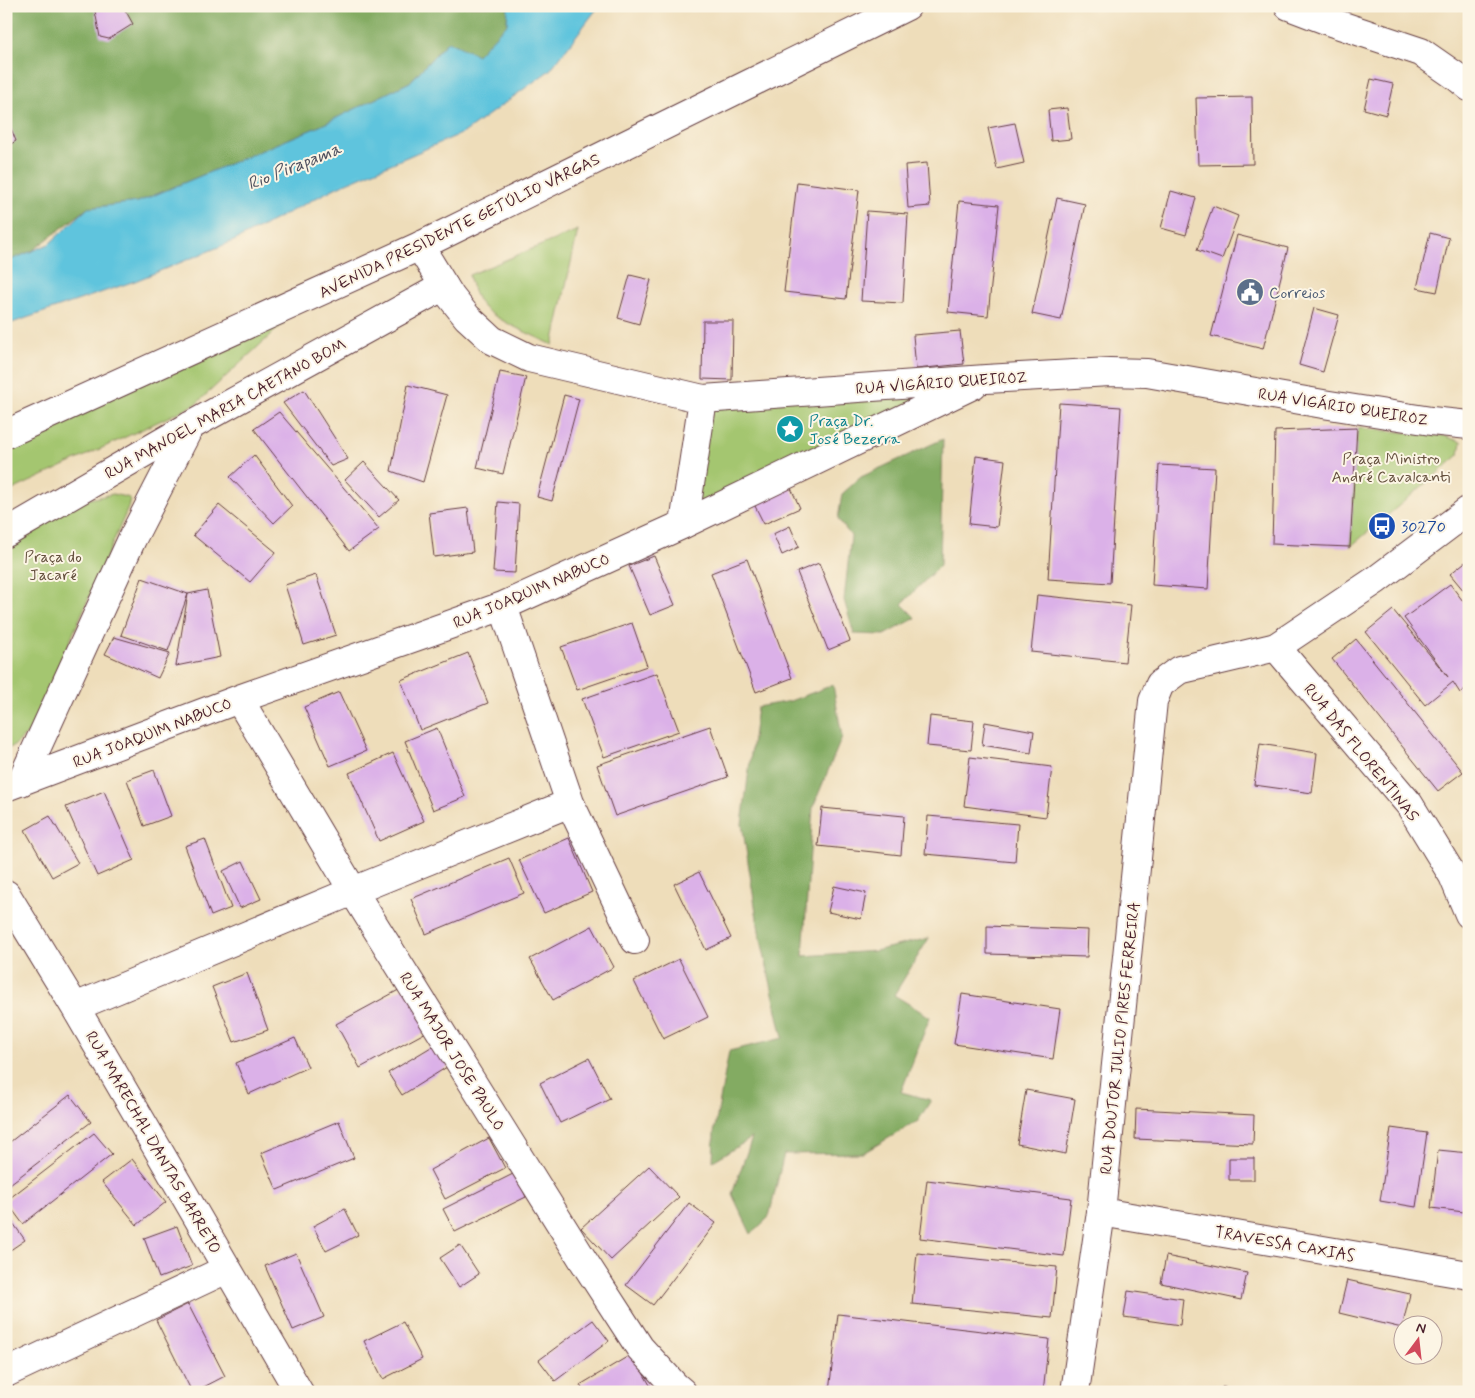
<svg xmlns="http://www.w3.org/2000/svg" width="1475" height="1398" viewBox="0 0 1475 1398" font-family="Mynerve,sans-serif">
<rect width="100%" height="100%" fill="#fcf5e5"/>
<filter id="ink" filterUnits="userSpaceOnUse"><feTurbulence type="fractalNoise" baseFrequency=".02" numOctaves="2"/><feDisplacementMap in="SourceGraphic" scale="10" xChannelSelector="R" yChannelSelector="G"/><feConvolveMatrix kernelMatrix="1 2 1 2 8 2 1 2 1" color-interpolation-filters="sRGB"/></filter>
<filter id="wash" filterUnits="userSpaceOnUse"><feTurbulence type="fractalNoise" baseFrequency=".0096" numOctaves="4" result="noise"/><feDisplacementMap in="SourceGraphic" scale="20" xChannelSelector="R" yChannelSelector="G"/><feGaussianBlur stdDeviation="1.12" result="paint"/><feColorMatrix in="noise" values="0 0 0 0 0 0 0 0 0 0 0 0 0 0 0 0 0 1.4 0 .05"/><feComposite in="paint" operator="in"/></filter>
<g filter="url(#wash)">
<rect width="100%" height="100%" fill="#eeddba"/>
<path fill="#a4c66f" stroke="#77724d" d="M 578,230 L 553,345 C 533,335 499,322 483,307 C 475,298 472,286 469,275 Z
M 287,320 L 196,404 L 6,493 L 6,441 Z
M 986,379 L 684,524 L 703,399 Z
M 1357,428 L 1445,436 L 1461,442 L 1459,455 L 1350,547 Z
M 113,494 L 130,498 L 128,508 L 31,730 L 14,746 L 6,749 L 6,541 L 57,506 Z"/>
<path fill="#83ab62" stroke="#666546" d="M 6,6 L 508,6 L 507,24 L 477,56 L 448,41 L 410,82 L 320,126 L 138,202 L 88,208 L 32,251 L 6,262 Z
M 943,439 L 940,565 L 902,604 L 916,618 L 884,635 L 854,634 L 844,600 L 851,536 L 838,519 L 842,494 L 861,477 Z
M 833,685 L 842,737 L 813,807 L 803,956 L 875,951 L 929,938 L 894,995 L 930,1017 L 901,1092 L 931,1100 L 918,1121 L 863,1153 L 784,1154 L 769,1217 L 751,1234 L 732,1194 L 752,1138 L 713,1161 L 714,1133 L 729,1051 L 783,1038 L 759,931 L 742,824 L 757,707 L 790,701 Z"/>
<path fill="#5fc4dd" stroke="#547284" d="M 508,6 L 599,6 L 550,70 L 465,132 L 337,187 L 236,240 L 135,281 L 6,325 L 6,262 L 49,244 L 88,208 L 138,202 L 320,126 L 410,82 L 448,41 L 477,55 L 507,24 Z"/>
<g id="blocks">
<path fill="#dbb1e8" d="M 115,6 L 123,6 L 133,24 L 109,39 L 100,37 L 95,11 Z
M 1371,79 L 1393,84 L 1386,115 L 1364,109 Z
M 1252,97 L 1253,164 L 1198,165 L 1196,98 Z
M 1067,108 L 1071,139 L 1051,141 L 1048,110 Z
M 6,116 L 16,141 L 6,147 Z
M 1015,123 L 1024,163 L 997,169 L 988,128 Z
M 927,163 L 930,206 L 908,208 L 905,165 Z
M 797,182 L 859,190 L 846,299 L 784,292 Z
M 1171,191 L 1196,198 L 1186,235 L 1161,228 Z
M 1057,198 L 1085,204 L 1061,320 L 1032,314 Z
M 959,201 L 999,205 L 988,316 L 948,312 Z
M 1213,206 L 1238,216 L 1222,259 L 1197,250 Z
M 867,211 L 908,214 L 903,303 L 861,301 Z
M 1430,233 L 1449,238 L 1437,292 L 1417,288 Z
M 1237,235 L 1288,248 L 1263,349 L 1211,336 Z
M 630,275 L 651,280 L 639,324 L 618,318 Z
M 1314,308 L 1339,315 L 1323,372 L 1299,365 Z
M 703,321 L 733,321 L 732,380 L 702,379 Z
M 960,331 L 964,364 L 916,369 L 913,335 Z
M 500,372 L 526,377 L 503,474 L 477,468 Z
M 408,385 L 447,395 L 423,482 L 391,471 Z
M 304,390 L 348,459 L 331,466 L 283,403 Z
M 564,395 L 579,399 L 552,501 L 537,497 Z
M 1059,403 L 1121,407 L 1110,583 L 1048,579 Z
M 279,412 L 379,529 L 349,551 L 254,429 Z
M 1357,428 L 1350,547 L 1272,544 L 1275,431 Z
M 254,455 L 292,506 L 274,523 L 230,477 Z
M 976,456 L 1005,460 L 997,527 L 969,524 Z
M 364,462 L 399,500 L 379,517 L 345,480 Z
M 1159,465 L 1215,468 L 1208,589 L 1152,585 Z
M 790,486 L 800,508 L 764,524 L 754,504 Z
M 498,502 L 519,504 L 515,573 L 493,572 Z
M 219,505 L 276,552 L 250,582 L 193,535 Z
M 468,508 L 473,552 L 434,557 L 429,513 Z
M 790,526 L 799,547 L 782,555 L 773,534 Z
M 654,556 L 675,605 L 650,615 L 629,566 Z
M 747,559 L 792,678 L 756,692 L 711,573 Z
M 1469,559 L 1469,597 L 1450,574 Z
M 819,563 L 850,641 L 828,650 L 797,572 Z
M 316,575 L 336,635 L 304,645 L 285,585 Z
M 142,578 L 188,594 L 207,590 L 220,657 L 176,666 L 188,594 L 168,651 L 121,635 Z
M 1450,584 L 1469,609 L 1469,686 L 1460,693 L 1453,682 L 1425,705 L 1366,632 L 1393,610 L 1448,677 L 1404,618 Z
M 1037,595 L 1131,605 L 1125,662 L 1031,652 Z
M 632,623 L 647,666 L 577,690 L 561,647 Z
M 114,637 L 170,653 L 158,678 L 105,654 Z
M 1356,639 L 1463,772 L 1438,791 L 1332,659 Z
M 468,653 L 488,703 L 420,730 L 401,680 Z
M 657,673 L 679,731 L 604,757 L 582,699 Z
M 339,692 L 366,751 L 330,766 L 304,707 Z
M 930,716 L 974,721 L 971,750 L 927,746 Z
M 985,722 L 1034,731 L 1031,753 L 982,745 Z
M 710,726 L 728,777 L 615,816 L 597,765 Z
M 437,728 L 465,797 L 433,810 L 405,741 Z
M 1260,744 L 1317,753 L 1312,793 L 1254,785 Z
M 393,753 L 424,821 L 379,841 L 349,773 Z
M 970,757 L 1052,767 L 1046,817 L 964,806 Z
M 154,770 L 171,816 L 144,826 L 127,780 Z
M 104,791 L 134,860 L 97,876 L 66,807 Z
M 822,808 L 904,816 L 901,855 L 818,846 Z
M 50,816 L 78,863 L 52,877 L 25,830 Z
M 928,816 L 1018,824 L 1015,862 L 925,854 Z
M 569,838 L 592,892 L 544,913 L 519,860 Z
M 205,839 L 231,908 L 211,916 L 185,846 Z
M 509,858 L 524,893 L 426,934 L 411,899 Z
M 243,861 L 261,899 L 240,908 L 223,871 Z
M 699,872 L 731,938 L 706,950 L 674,884 Z
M 834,886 L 866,893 L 861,919 L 828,912 Z
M 592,926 L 614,967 L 553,1000 L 530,959 Z
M 987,926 L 1088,930 L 1087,957 L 987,954 Z
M 679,959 L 708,1017 L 663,1039 L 634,981 Z
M 247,973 L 268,1030 L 234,1042 L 212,987 Z
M 406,986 L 430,1030 L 360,1068 L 336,1024 Z
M 962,994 L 1060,1009 L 1053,1059 L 954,1044 Z
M 295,1038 L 308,1067 L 249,1094 L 236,1063 Z
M 441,1041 L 455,1062 L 402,1095 L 388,1073 Z
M 589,1058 L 610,1099 L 560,1123 L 540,1083 Z
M 1026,1090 L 1075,1099 L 1066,1154 L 1017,1144 Z
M 70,1095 L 91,1122 L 6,1187 L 6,1145 Z
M 1136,1109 L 1254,1115 L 1253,1144 L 1135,1139 Z
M 339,1121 L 354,1158 L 277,1190 L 261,1153 Z
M 1391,1128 L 1427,1133 L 1416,1207 L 1380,1201 Z
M 94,1133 L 112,1154 L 23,1224 L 6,1201 Z
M 489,1138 L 505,1168 L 445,1199 L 430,1170 Z
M 1438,1150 L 1469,1153 L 1469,1175 L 1464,1212 L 1431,1208 Z
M 1229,1158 L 1254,1158 L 1254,1180 L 1229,1180 Z
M 132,1159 L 166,1202 L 137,1225 L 102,1182 Z
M 649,1166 L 679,1197 L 611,1260 L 581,1228 Z
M 515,1173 L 526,1197 L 455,1232 L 443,1209 Z
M 927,1180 L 1071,1198 L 1064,1256 L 920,1238 Z
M 689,1203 L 716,1223 L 653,1305 L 626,1285 Z
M 345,1209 L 358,1235 L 326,1251 L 313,1226 Z
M 6,1213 L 25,1240 L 6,1253 Z
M 177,1226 L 192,1266 L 159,1278 L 144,1238 Z
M 460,1245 L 479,1274 L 459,1287 L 440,1258 Z
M 296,1253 L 324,1317 L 293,1330 L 265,1266 Z
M 917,1253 L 1057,1267 L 1052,1318 L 912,1304 Z
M 1166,1256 L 1247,1273 L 1241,1300 L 1161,1283 Z
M 1347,1280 L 1410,1294 L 1402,1328 L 1339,1313 Z
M 1128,1291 L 1183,1299 L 1180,1325 L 1124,1317 Z
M 188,1304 L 225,1376 L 194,1392 L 192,1392 L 156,1320 Z
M 838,1314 L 1049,1339 L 1043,1392 L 829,1392 Z
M 593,1320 L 609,1341 L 555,1381 L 539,1360 Z
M 403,1322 L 422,1359 L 383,1379 L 364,1341 Z
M 632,1354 L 654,1392 L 584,1392 L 580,1385 Z
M 1222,1387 L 1250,1390 L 1250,1392 L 1222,1392 Z"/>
</g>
</g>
<g filter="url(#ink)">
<use href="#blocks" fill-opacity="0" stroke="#633c40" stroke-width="1"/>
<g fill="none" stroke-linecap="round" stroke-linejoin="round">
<g stroke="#633c40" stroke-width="30">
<path id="minor" d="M 1289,6 L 1331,22 L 1421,52 L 1457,77 L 1469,87
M 444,286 L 451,297 L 467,317 L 492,340 L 529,358 L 703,399 L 986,379 L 1110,372 L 1147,373 L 1323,404 L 1431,421 L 1469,425
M 684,524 L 703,399
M 503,606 L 570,803 L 635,940
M 1276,647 L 1409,804 L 1453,876 L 1469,914
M 239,699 L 353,891 L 583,1260 L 640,1348 L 675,1386 L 682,1392
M 21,782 L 132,539 L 190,426
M 6,787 L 239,699 L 503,606 L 684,524 L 973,385
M 6,894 L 75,1007 L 299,1392
M 75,1007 L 353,891 L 570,803
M 1101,1212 L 1469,1275
M 6,1373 L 227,1269"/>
</g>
<g stroke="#633c40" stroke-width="30">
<path id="tertiary" d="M 6,533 L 190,426 L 444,286 L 425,255 L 422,245
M 1075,1392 L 1101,1212 L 1153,701 L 1160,684 L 1179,670 L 1276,647 L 1376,580 L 1469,510"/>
</g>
<g stroke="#633c40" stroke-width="30">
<path id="primary" d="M 6,434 L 422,245 L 907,6"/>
</g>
<use href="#minor" stroke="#fff" stroke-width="28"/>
<use href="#tertiary" stroke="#fff" stroke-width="28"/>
<use href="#primary" stroke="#fff" stroke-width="28"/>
</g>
</g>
<defs>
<g id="civic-disc" transform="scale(1.4375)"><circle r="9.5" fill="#5c6f8a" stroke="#fcf5e5"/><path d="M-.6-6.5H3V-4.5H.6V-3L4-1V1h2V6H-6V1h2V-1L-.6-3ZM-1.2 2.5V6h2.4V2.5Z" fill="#fff"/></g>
<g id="sight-disc" transform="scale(1.4375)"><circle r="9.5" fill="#0f9aa8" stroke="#fcf5e5"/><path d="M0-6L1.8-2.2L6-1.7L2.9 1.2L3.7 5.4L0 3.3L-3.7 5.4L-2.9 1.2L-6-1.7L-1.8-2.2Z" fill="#fff"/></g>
<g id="bus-disc" transform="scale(1.4375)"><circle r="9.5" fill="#1a4fb4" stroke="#fcf5e5"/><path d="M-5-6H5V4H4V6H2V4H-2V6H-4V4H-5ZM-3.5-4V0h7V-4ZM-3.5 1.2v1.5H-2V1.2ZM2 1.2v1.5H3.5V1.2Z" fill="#fff"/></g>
</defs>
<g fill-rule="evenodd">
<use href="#civic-disc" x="1250" y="292"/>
<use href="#sight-disc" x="790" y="429"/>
<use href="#bus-disc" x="1382" y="526"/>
</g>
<g text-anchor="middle" stroke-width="4" stroke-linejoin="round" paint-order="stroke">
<g font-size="16" fill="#4a1f2b" stroke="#fcf5e5">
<text transform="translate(459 225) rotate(-26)" y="6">AVENIDA PRESIDENTE GETÚLIO VARGAS</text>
<text transform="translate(941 382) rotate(-4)" y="6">RUA VIGÁRIO QUEIROZ</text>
<text transform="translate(1343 406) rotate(9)" y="6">RUA VIGÁRIO QUEIROZ</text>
<text transform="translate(225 408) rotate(-29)" y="6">RUA MANOEL MARIA CAETANO BOM</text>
<text transform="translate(531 590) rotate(-23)" y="6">RUA JOAQUIM NABUCO</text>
<text transform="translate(152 732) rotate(-21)" y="6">RUA JOAQUIM NABUCO</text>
<text transform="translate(1362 752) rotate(51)" y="6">RUA DAS FLORENTINAS</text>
<text transform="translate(1119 1038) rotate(-84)" y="6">RUA DOUTOR JULIO PIRES FERREIRA</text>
<text transform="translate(453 1051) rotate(58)" y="6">RUA MAJOR JOSE PAULO</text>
<text transform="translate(154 1142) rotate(60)" y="6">RUA MARECHAL DANTAS BARRETO</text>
<text transform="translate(1285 1243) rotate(10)" y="6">TRAVESSA CAXIAS</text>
</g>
<g font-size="16" fill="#4e5e75" stroke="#fcf5e5" text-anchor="start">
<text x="1269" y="298">Correios</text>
</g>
<g font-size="16" fill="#0d838f" stroke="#fcf5e5" text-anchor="start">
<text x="809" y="426">Praça Dr.<tspan x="809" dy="18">José Bezerra</tspan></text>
</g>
<g font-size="16" fill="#65513f" stroke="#fcf5e5">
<text x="1391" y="464">Praça Ministro<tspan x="1391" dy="18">André Cavalcanti</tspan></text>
<text x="53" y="562">Praça do<tspan x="53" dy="18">Jacaré</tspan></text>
</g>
<g font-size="16" fill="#164399" stroke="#fcf5e5" text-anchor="start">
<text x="1401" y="532">30270</text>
</g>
<g font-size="18" font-style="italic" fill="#505160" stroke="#fcf5e5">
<text transform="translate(294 166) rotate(-22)" y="6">Rio Pirapama</text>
</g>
</g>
<rect width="1475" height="1398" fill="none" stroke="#fcf5e5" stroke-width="25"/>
<g transform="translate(1418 1340) rotate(15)"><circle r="24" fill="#fcf5e5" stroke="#b59f9b"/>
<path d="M0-4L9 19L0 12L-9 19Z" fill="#d1495b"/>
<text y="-8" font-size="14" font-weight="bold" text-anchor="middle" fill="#4a1f2b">N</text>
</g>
</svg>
